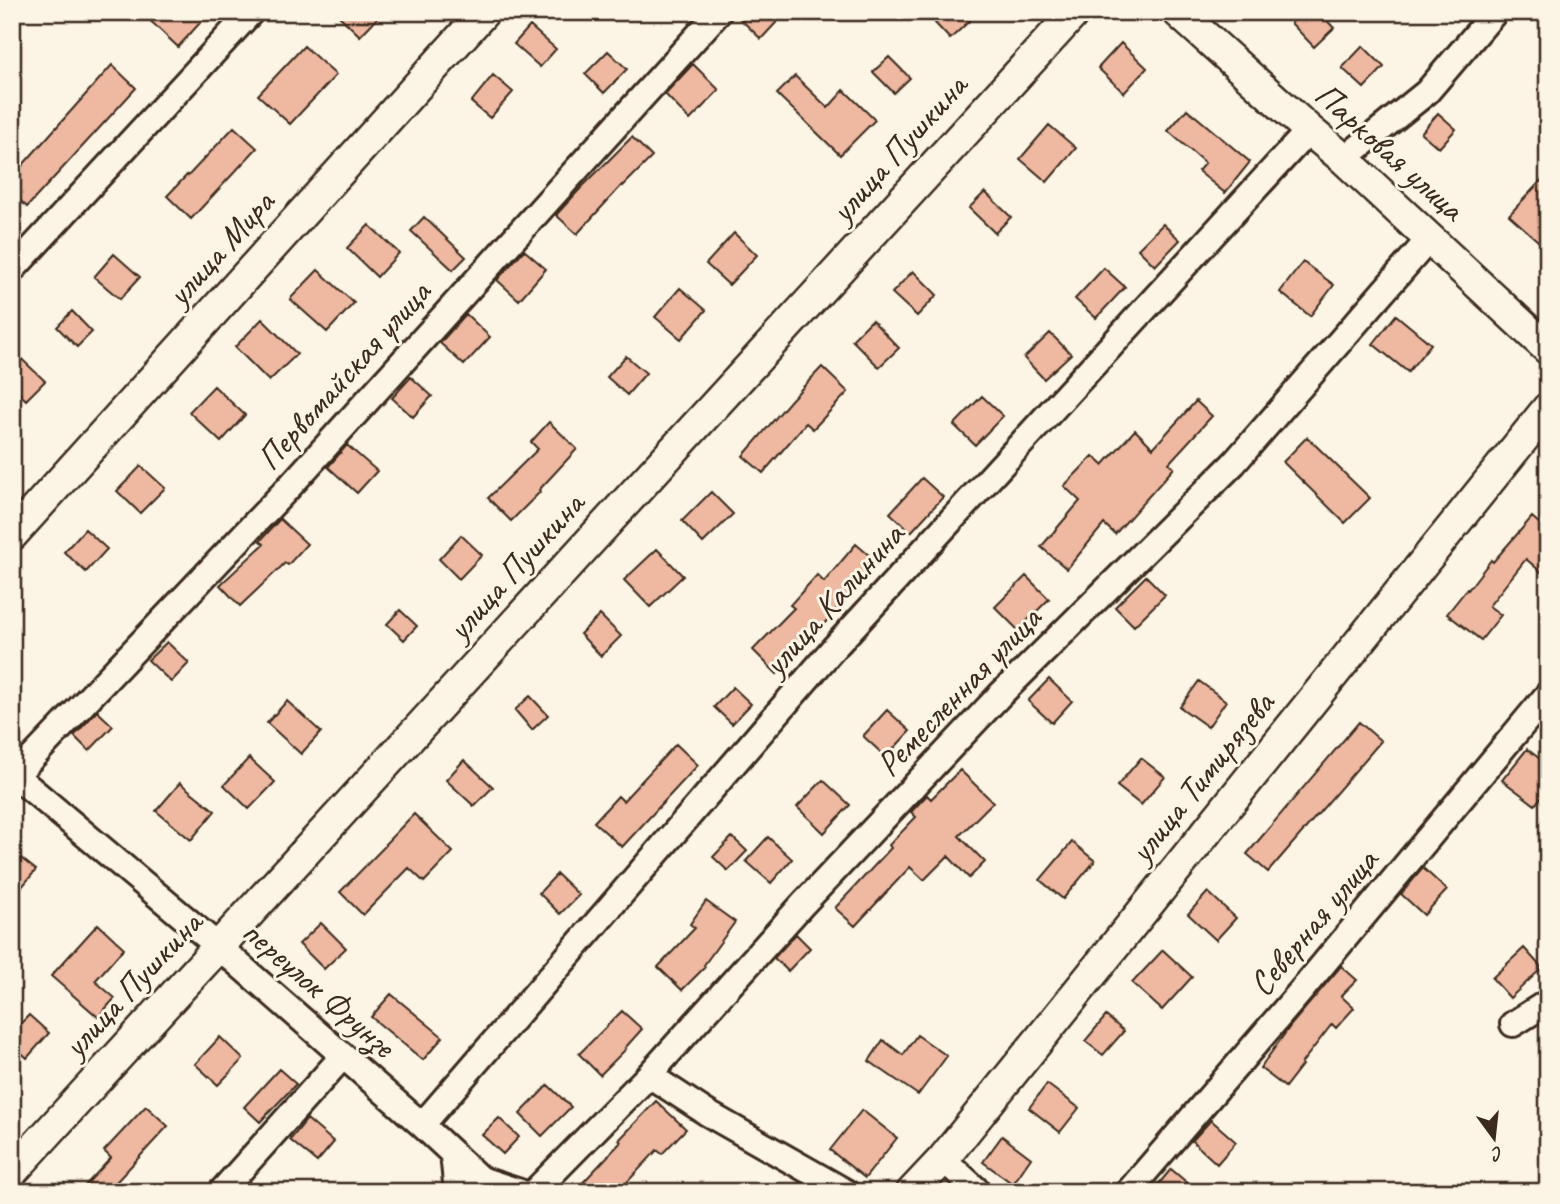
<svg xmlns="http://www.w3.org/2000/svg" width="1560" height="1204" viewBox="0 0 1560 1204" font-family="Caveat,sans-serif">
<rect width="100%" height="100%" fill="#fcf5e5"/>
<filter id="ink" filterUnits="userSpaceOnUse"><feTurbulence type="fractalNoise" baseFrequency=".0143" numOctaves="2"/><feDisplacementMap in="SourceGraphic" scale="14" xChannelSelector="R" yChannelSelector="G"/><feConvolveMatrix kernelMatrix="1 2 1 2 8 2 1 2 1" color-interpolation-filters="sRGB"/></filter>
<g filter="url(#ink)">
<path fill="#eeb8a1" stroke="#3b2a1e" stroke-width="2" d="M 141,12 L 210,12 L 178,47 Z
M 335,12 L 383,12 L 360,36 Z
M 733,12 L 786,12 L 761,39 Z
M 947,12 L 979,12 L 950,39 L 935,23 Z
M 1302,12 L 1319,12 L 1334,28 L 1314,47 L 1291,23 Z
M 530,26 L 556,49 L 540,67 L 514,44 Z
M 1121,43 L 1147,68 L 1124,93 L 1098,68 Z
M 304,46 L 336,75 L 290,124 L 258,95 Z
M 1363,46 L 1384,67 L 1364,88 L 1342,68 Z
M 608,51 L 627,69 L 604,93 L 585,74 Z
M 889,57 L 910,78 L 894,93 L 873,72 Z
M 693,64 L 719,90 L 690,120 L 665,94 Z
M 112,65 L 136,88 L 27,207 L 12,193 L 12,177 Z
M 493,75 L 513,92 L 490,118 L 471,102 Z
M 795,76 L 828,108 L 844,90 L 875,120 L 840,155 L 777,94 Z
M 1187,109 L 1250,162 L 1225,193 L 1198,171 L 1205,163 L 1168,131 Z
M 1438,113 L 1456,129 L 1439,148 L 1421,133 Z
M 1049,125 L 1076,148 L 1047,182 L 1020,159 Z
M 234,127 L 257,148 L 191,219 L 167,196 L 187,175 L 188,176 Z
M 632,137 L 652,157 L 623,186 L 622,185 L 577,234 L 556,215 L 581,188 Z
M 1548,173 L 1548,250 L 1509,215 Z
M 985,192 L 1011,217 L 995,233 L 969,208 Z
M 424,217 L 466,257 L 453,270 L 411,231 Z
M 1163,224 L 1180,240 L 1155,266 L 1138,249 Z
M 369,225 L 399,253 L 377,277 L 347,248 Z
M 734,233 L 757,255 L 729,285 L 706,264 Z
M 524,250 L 546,269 L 519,300 L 497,280 Z
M 114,254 L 140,277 L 120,299 L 94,277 Z
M 1303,262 L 1334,285 L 1310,316 L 1280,292 Z
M 1104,268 L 1125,287 L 1096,318 L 1075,299 Z
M 318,270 L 354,303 L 327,332 L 290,299 Z
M 913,271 L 937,295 L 917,316 L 892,293 Z
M 680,288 L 706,310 L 681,339 L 655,317 Z
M 72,311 L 92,332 L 77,347 L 57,327 Z
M 466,314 L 490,337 L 464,365 L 440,343 Z
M 1396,315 L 1431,344 L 1408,372 L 1373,344 Z
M 262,319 L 297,354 L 269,381 L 235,347 Z
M 872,320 L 899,348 L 879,367 L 852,340 Z
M 1050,333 L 1071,354 L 1044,379 L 1024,358 Z
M 12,350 L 45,381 L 26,400 L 12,386 Z
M 626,356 L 646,373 L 627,395 L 607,377 Z
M 822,367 L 848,392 L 813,429 L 806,423 L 763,473 L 743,456 L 791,400 Z
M 411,377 L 432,396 L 413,417 L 392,398 Z
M 214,386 L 245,415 L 221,442 L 189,412 Z
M 982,396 L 1003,416 L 975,445 L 954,425 Z
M 1196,401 L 1212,416 L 1169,463 L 1174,468 L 1115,534 L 1104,524 L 1067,569 L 1041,547 L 1080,501 L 1064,486 L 1093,456 L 1103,465 L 1135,430 L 1153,448 Z
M 549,422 L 577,449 L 539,490 L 540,492 L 511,521 L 488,498 L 538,449 L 531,442 Z
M 1307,437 L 1370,498 L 1345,523 L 1283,462 Z
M 347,445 L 377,471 L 357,493 L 328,467 Z
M 141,466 L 165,488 L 140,513 L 117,491 Z
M 922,478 L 943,497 L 911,532 L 890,513 Z
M 711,492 L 733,514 L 703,543 L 682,521 Z
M 1532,517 L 1548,531 L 1548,578 L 1526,559 L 1489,606 L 1501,615 L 1481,640 L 1447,614 L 1467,589 L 1468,590 L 1491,560 L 1493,562 Z
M 280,519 L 307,544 L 288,565 L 285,563 L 240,606 L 220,585 L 264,544 L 260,541 Z
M 85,529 L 107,549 L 86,572 L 64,552 Z
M 461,535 L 482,555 L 459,579 L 439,559 Z
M 856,544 L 877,562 L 811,639 L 777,674 L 753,650 L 794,608 L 790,605 L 817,575 L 824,582 Z
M 657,549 L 683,576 L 650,607 L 624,580 Z
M 1026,576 L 1049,599 L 1018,630 L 995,607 Z
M 1146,576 L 1165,595 L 1134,626 L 1115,607 Z
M 400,610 L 417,626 L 404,640 L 387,624 Z
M 600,615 L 621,636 L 601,656 L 580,634 Z
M 167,642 L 189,663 L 171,682 L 148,660 Z
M 1049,679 L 1072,701 L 1052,723 L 1028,701 Z
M 1199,681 L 1226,701 L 1208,727 L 1180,707 Z
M 733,687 L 751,704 L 732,724 L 714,707 Z
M 530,696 L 548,715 L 532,730 L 515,710 Z
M 287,701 L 321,732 L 301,754 L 267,723 Z
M 887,710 L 910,731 L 886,757 L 863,736 Z
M 97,711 L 113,726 L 89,751 L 74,736 Z
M 1359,722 L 1381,741 L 1268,872 L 1247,854 Z
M 676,744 L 698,765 L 622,847 L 594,822 L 618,796 L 623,801 Z
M 1527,749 L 1548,765 L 1548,789 L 1535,805 L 1502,780 Z
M 249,758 L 275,782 L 249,809 L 224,785 Z
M 1141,758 L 1165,777 L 1141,805 L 1117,786 Z
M 464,760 L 493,787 L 474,806 L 446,780 Z
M 960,770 L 993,802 L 959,836 L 985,862 L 969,878 L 948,856 L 924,880 L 910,867 L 855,926 L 835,908 L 891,848 L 889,845 L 916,817 L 911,812 L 927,795 L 931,799 Z
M 823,780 L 850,805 L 824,833 L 797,807 Z
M 180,783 L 215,811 L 191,840 L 156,811 Z
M 414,814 L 453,852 L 424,882 L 409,868 L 363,915 L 340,892 L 386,845 L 385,844 Z
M 732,837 L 747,851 L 728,871 L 713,857 Z
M 768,837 L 792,859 L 771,883 L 746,861 Z
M 1072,842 L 1095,861 L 1063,899 L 1040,880 Z
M 12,851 L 36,870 L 12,899 Z
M 1423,868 L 1447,890 L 1424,915 L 1401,894 Z
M 557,874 L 579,895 L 560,914 L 539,893 Z
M 1208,892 L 1236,918 L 1216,940 L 1188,914 Z
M 706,901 L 735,922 L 704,965 L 705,967 L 682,990 L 658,967 L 695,928 L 690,924 Z
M 321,923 L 346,948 L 324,969 L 299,944 Z
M 98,924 L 124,948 L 95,981 L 115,998 L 98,1017 L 51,976 Z
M 796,934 L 810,948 L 788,971 L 774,958 Z
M 1524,948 L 1542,968 L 1510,998 L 1492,978 Z
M 1163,950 L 1192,977 L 1162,1010 L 1132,983 Z
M 1341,966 L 1357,980 L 1341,996 L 1354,1008 L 1336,1028 L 1332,1024 L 1301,1064 L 1302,1065 L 1285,1087 L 1260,1068 L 1291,1025 Z
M 391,994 L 443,1037 L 423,1060 L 371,1017 Z
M 622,1011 L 642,1029 L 625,1048 L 626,1049 L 600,1075 L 579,1054 Z
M 29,1015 L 49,1033 L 27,1058 L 12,1044 L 12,1033 Z
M 1106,1016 L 1124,1031 L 1103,1055 L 1085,1041 Z
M 917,1035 L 947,1056 L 918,1095 L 869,1061 L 883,1040 L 903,1055 Z
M 220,1037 L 243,1059 L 218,1085 L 195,1064 Z
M 279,1069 L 296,1084 L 260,1122 L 244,1107 Z
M 1047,1084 L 1079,1108 L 1060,1132 L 1029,1108 Z
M 548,1085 L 571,1107 L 542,1136 L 520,1114 Z
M 656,1101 L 686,1129 L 662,1154 L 657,1150 L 618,1192 L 574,1192 L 621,1142 L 619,1140 Z
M 146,1106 L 168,1126 L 107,1192 L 79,1192 L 111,1158 L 104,1151 Z
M 862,1110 L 897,1138 L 865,1178 L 830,1150 Z
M 499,1118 L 519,1137 L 503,1154 L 482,1135 Z
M 307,1119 L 334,1142 L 317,1162 L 290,1140 Z
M 1211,1120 L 1236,1142 L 1217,1164 L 1192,1141 Z
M 1002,1136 L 1031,1158 L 1013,1184 L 983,1162 Z
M 1171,1169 L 1198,1192 L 1152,1192 Z"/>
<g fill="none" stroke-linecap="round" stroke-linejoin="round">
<g stroke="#3b2a1e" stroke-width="30">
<path id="minor" d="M 1344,159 L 1427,92 L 1495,12
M 12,270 L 251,12
M 12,773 L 219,947 L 422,1125 L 480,1179 L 520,1192
M 12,779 L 291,485 L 719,12
M 1513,1024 L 1548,1002
M 649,1075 L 707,1113 L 846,1192
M 422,1125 L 832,650 L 1309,130
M 453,1154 L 457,1192
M 943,1159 L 979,1192
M 221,1192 L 343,1056
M 534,1192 L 649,1075 L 802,905 L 1000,695 L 1234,463 L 1430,238
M 1128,1192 L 1301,991 L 1548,694"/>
</g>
<g stroke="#3b2a1e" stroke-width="35">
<path id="tertiary" d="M 1178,12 L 1309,130 L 1344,159 L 1548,349
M 12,535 L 484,12
M 12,1172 L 1075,12
M 912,1192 L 943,1159 L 1548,408"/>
</g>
<use href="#minor" stroke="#fcf5e5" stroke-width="24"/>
<use href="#tertiary" stroke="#fcf5e5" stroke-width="30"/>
</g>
</g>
<g text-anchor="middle" stroke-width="6" stroke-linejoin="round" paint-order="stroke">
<g font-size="35" fill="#3b2a1e" stroke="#fcf5e5">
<text transform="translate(898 148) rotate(-48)" y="12">улица Пушкина</text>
<text transform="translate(1390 151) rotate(42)" y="12">Парковая улица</text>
<text transform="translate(220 248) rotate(-48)" y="12">улица Мира</text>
<text transform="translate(343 375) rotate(-48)" y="12">Первомайская улица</text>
<text transform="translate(515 566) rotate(-48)" y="12">улица Пушкина</text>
<text transform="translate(833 599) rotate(-48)" y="12">улица Калинина</text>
<text transform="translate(958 691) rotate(-46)" y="12">Ремесленная улица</text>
<text transform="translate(1201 777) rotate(-51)" y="12">улица Тимирязева</text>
<text transform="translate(1313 922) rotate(-50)" y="12">Северная улица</text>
<text transform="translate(132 984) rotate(-47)" y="12">улица Пушкина</text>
<text transform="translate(319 988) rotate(41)" y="12">переулок Фрунзе</text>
</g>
</g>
<rect width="1560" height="1204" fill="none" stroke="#fcf5e5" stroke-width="42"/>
<rect x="21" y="21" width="1518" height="1162" fill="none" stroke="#3b2a1e" stroke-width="2.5" filter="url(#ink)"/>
<g transform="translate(1494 1138) rotate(165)" stroke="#fcf5e5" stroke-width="5" paint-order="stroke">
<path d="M0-5L12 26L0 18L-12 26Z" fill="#3b2a1e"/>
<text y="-10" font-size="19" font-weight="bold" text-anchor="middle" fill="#3b2a1e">С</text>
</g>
</svg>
